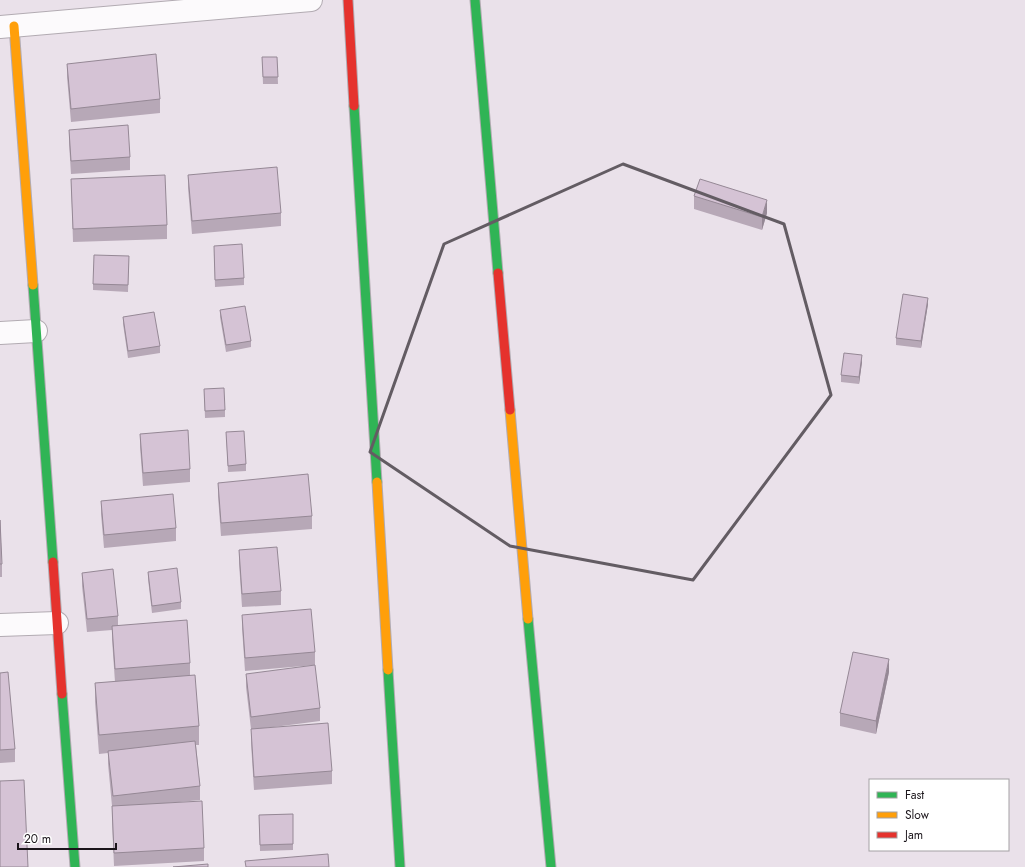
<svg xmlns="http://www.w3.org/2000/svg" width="1025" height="867" viewBox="0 0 1025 867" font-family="Jost,sans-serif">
<rect width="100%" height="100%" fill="#eae1ea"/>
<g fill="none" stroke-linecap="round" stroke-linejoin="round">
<g stroke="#b2abb2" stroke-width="24">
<path id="street" d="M 0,27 L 311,0
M 0,333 L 36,331
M 0,625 L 57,623"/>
</g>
<g stroke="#b2abb2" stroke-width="11">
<path id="fast" d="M 475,0 L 498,273
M 354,106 L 377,482
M 33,285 L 53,562
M 528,619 L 551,867
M 388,670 L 400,867
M 62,694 L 75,867"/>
</g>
<g stroke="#b2abb2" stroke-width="11">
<path id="slow" d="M 14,26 L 33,285
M 510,410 L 528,619
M 377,482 L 388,670"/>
</g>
<g stroke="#b2abb2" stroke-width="11">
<path id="jam" d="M 348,0 L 354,106
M 498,273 L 510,410
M 53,562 L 62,694"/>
</g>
<use href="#street" stroke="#fcfafc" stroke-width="22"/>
<use href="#fast" stroke="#30b455" stroke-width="9"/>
<use href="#slow" stroke="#ff9f0a" stroke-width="9"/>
<use href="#jam" stroke="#e5322d" stroke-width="9"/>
</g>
<path fill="#b7a8b7" d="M 262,57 L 277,57 L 278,84 L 263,84 Z
M 67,64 L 160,99 L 160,113 L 71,122 L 67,77 Z
M 69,130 L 130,157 L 130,170 L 71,174 L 69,143 Z
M 188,175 L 281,213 L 281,226 L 192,234 L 188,188 Z
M 71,179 L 167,225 L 167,239 L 73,242 Z
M 694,196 L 767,213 L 762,230 L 694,209 Z
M 214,246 L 244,278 L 244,285 L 215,287 Z
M 129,256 L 128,292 L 93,290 L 93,284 Z
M 928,304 L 921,348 L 896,345 L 896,338 Z
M 220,310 L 251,341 L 251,347 L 226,352 L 220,317 Z
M 123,317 L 160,346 L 160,353 L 128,358 L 123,324 Z
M 862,362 L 859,384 L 841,382 L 841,375 Z
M 204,389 L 225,410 L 225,417 L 205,418 Z
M 226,432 L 246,464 L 246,471 L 228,472 Z
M 140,434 L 190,469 L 190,482 L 143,486 L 140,447 Z
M 218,483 L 312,516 L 312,529 L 221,536 L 218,496 Z
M 101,501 L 176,528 L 176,541 L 104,548 L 101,514 Z
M 0,520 L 2,564 L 2,577 L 0,577 Z
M 239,550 L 281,591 L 281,605 L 242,607 L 239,563 Z
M 148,572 L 181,602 L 181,609 L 152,613 L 148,579 Z
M 82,573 L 118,616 L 118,626 L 190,663 L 190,675 L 199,726 L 199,745 L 196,745 L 200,786 L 200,800 L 169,803 L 204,848 L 204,861 L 114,866 L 112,819 L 112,806 L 108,764 L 108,753 L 99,754 L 95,702 L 95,683 L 115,682 L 112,639 L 112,630 L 87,632 L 82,586 Z
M 242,615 L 315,652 L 315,665 L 245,671 L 242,628 Z
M 889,672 L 876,734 L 840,726 L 840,713 Z
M 0,673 L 15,749 L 15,762 L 0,763 Z
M 246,674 L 320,708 L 320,721 L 266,728 L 332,771 L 332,784 L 254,790 L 251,743 L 251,729 L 246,687 Z
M 293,814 L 293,850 L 260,851 L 259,815 Z"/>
<path fill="#958895" d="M 767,200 L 767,213 L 762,230 L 762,217 Z
M 928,298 L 928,304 L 921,348 L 921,341 Z
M 862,355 L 862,362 L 859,384 L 859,377 Z
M 889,659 L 889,672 L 876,734 L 876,721 Z"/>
<path fill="#d5c3d5" stroke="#958895" d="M 156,54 L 160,99 L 71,109 L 67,64 Z
M 262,57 L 277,57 L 278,77 L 263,77 Z
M 128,125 L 130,157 L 71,161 L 69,130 Z
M 277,167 L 281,213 L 192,221 L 188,175 Z
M 165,175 L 167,225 L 73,229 L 71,179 Z
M 700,179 L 767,200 L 762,217 L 694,196 Z
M 242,244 L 244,278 L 215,280 L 214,246 Z
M 94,255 L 129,256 L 128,285 L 93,284 Z
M 903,294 L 928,298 L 921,341 L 896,338 Z
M 245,306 L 251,341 L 226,345 L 220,310 Z
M 154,312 L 160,346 L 128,351 L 123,317 Z
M 844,353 L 862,355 L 859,377 L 841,375 Z
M 224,388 L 225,410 L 205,411 L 204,389 Z
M 188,430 L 190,469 L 143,473 L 140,434 Z
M 244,431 L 246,464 L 228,466 L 226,432 Z
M 308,474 L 312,516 L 221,523 L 218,483 Z
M 173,494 L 176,528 L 104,535 L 101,501 Z
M 0,520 L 2,564 L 0,564 Z
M 277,547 L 281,591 L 242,594 L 239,550 Z
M 177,568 L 181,602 L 152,606 L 148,572 Z
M 113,569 L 118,616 L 87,619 L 82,573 Z
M 311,609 L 315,652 L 245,658 L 242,615 Z
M 187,620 L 190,663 L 115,669 L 112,626 Z
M 853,652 L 889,659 L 876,721 L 840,713 Z
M 315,665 L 320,708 L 251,717 L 246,674 Z
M 8,672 L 15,749 L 0,750 L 0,673 Z
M 195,675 L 199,726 L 99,735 L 95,683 Z
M 328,723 L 332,771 L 254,777 L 251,729 Z
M 195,741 L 200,786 L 113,796 L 108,751 Z
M 24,780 L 28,867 L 0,867 L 0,781 Z
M 202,801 L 204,848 L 114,853 L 112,806 Z
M 293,814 L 293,844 L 260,845 L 259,815 Z
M 328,854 L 329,867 L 246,867 L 245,861 Z
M 208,864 L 208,867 L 173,867 Z"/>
<path fill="none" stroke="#635c63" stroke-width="3" stroke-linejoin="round" d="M 623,164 L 784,224 L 831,395 L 693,580 L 510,546 L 370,452 L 444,244 Z"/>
<rect x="869" y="779" width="140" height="72" fill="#ffffff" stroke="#a4a1a4"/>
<rect x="877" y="792" width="20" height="6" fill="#30b455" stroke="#a4a1a4"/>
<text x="905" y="799" font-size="12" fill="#1b151b">Fast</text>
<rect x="877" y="812" width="20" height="6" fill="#ff9f0a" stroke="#a4a1a4"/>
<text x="905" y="819" font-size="12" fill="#1b151b">Slow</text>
<rect x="877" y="832" width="20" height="6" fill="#e5322d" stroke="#a4a1a4"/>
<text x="905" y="839" font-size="12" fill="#1b151b">Jam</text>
<path d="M18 843v6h98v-6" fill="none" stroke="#1b151b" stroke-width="2"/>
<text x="24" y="843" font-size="12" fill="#1b151b" stroke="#ffffff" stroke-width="3" paint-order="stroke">20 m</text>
</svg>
